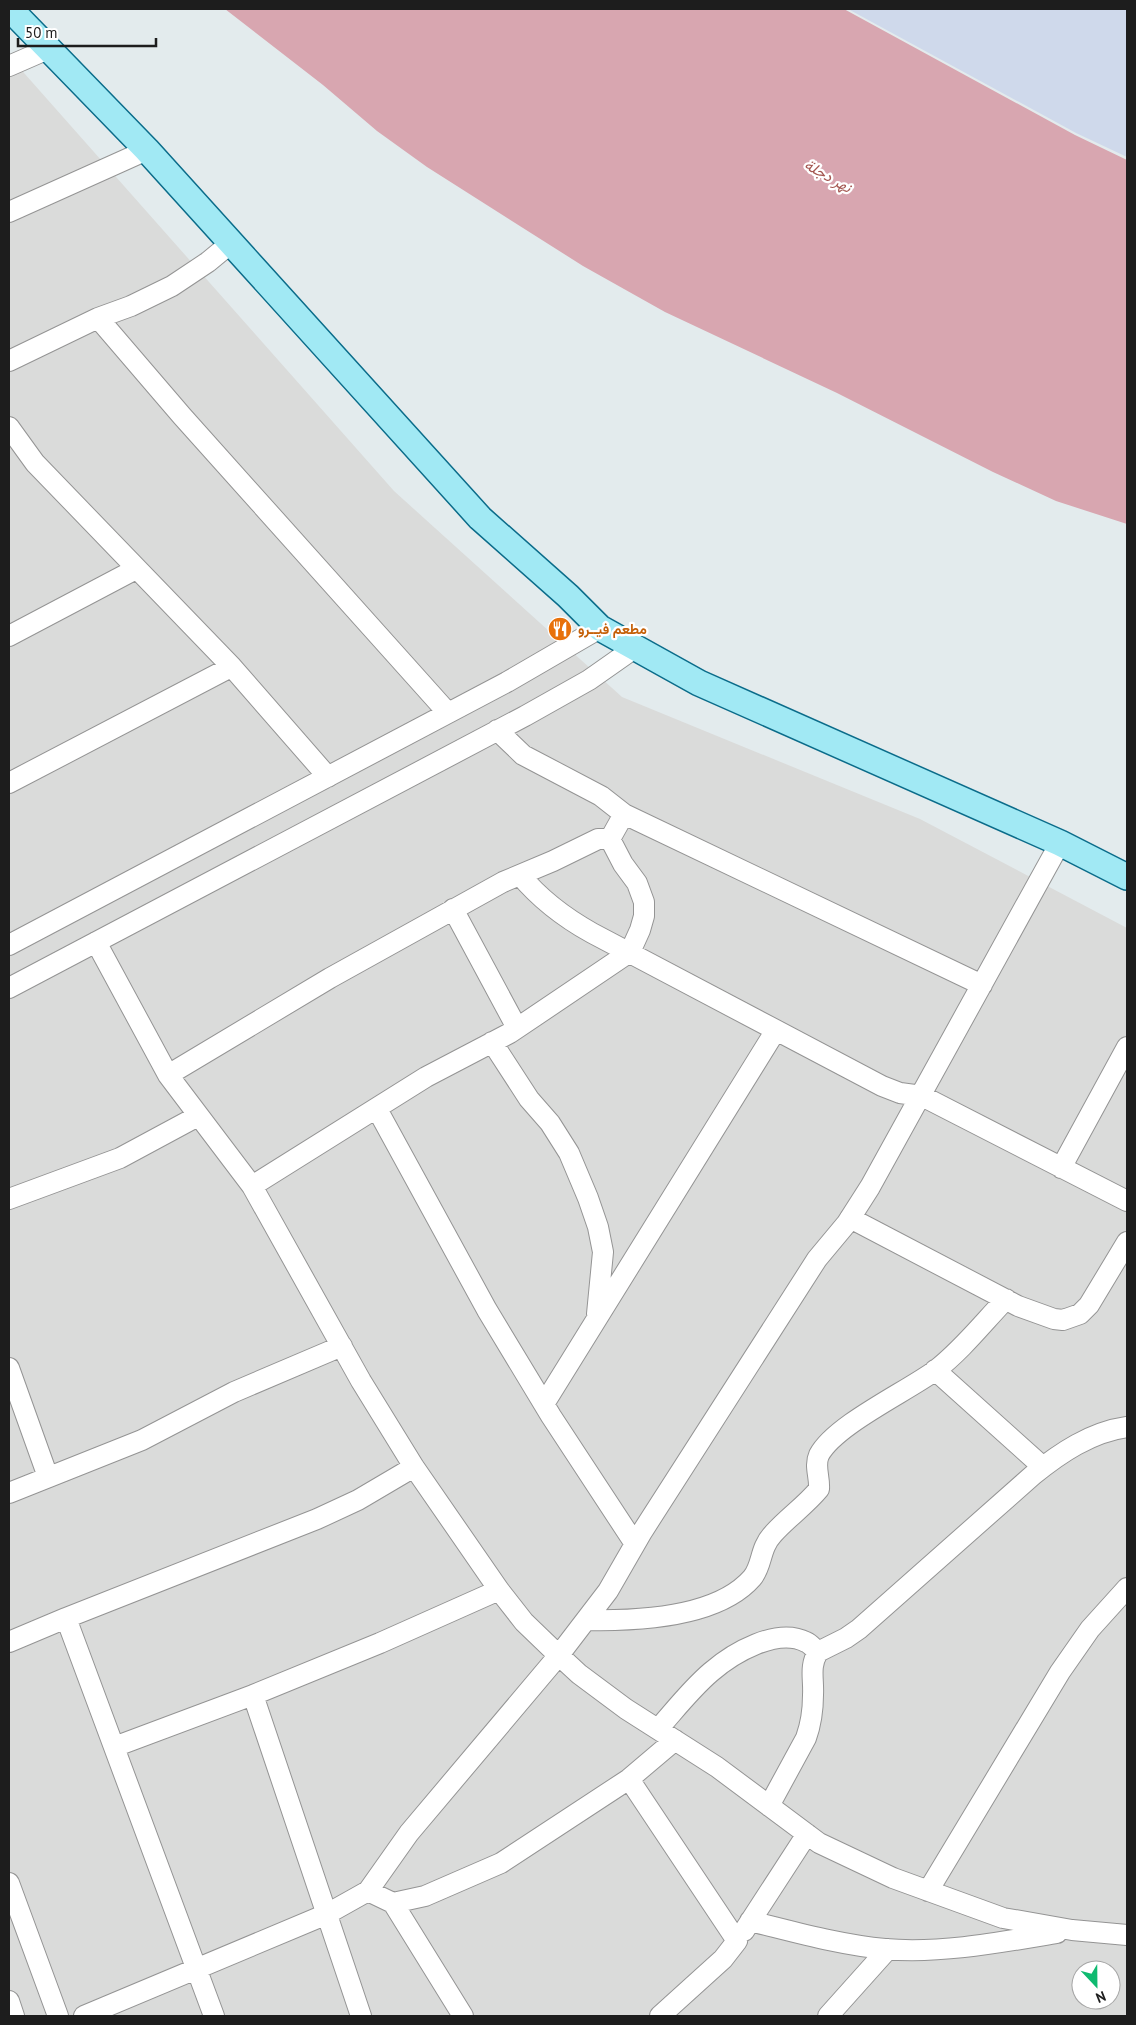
<svg xmlns="http://www.w3.org/2000/svg" width="1136" height="2025" viewBox="0 0 1136 2025" font-family="'PT Sans',Vazirmatn,sans-serif">
<rect width="100%" height="100%" fill="#e3ebed"/>
<path fill="#dadbda" fill-rule="evenodd" d="M 9,56 L 394,491 L 622,697 L 920,819 L 1127,928 L 1127,2016 L 9,2016 ZM 1081,1970 L 1111,1970 L 1111,2000 L 1081,2000 Z"/>
<path fill="#cfd9eb" d="M 848,9 L 1127,9 L 1127,157 L 1076,133 Z"/>
<path fill="#d8a6b0" d="M 225,9 L 844,9 L 1075,135 L 1127,160 L 1127,524 L 1056,501 L 993,472 L 837,393 L 665,312 L 583,266 L 427,167 L 377,131 L 323,85 Z"/>
<g fill="none" stroke-linecap="round" stroke-linejoin="round">
<g stroke="#949494" stroke-width="22">
<path id="minor" d="M 9,66 L 48,49
M 9,212 L 147,150
M 98,318 L 182,416 L 448,713
M 9,361 L 98,318 L 131,306 L 172,286 L 208,262 L 231,243
M 9,427 L 35,463 L 232,667 L 328,777
M 9,636 L 136,569
M 497,730 L 523,755 L 601,796 L 624,814 L 982,985
M 9,783 L 231,667
M 520,875 C 540,899 565,918 592,933 L 882,1086 L 900,1093 L 922,1096 L 1127,1201
M 453,909 L 517,1028
M 96,942 L 168,1075 L 252,1186 L 361,1381 L 414,1467 L 499,1590 L 524,1622 L 552,1649 L 579,1674 L 626,1709 L 717,1767 L 819,1843 L 893,1878 L 1003,1918 L 1072,1930 L 1127,1935
M 9,945 L 507,682 L 600,628
M 9,988 L 525,716 L 589,680 L 636,647
M 492,1042 L 529,1099 L 550,1123 L 569,1153 L 588,1198 L 598,1227 L 603,1252 L 597,1314
M 168,1075 L 330,978 L 503,882 L 553,861 L 598,839 L 610,839
M 377,1109 L 487,1310 L 551,1416 L 635,1544
M 1061,1168 L 1127,1047
M 252,1186 L 426,1077 L 510,1033 L 630,952 L 640,930 L 644,916 L 644,902 L 637,883 L 623,864 L 610,839 L 624,814
M 9,1199 L 120,1158 L 198,1116
M 850,1218 L 1018,1306 L 1054,1319 L 1063,1320 L 1080,1314 L 1089,1305 L 1127,1242
M 9,1368 L 48,1477
M 935,1370 L 1043,1467
M 544,1404 L 776,1030
M 9,1493 L 142,1440 L 234,1392 L 342,1346
M 66,1618 L 214,2016
M 587,1620 C 635,1621 717,1618 752,1578 C 763,1565 759,1549 773,1534 C 787,1518 805,1506 819,1489 C 820,1477 814,1466 819,1455 C 835,1425 906,1392 936,1370 C 962,1350 983,1323 1006,1299
M 9,1642 L 66,1618 L 317,1519 L 358,1500 L 414,1467
M 253,1695 L 361,2016
M 658,1729 C 675,1710 691,1689 711,1672 C 733,1653 777,1627 806,1642 C 811,1644 814,1649 818,1652
M 114,1747 L 253,1695 L 380,1643 L 499,1590
M 629,1779 L 737,1941 L 723,1959 L 660,2016
M 769,1806 L 806,1738 C 811,1724 813,1709 813,1695 C 814,1679 809,1667 818,1652 L 846,1638 L 859,1629 L 1033,1475 C 1060,1453 1091,1432 1127,1427
M 9,1883 L 58,2016
M 368,1891 L 409,1833 L 559,1655 L 608,1591 L 642,1532 L 817,1259 L 847,1223 L 870,1187 L 1060,843
M 928,1891 L 1060,1672 L 1090,1629 L 1127,1588
M 393,1903 L 463,2016
M 750,1921 C 795,1932 840,1945 885,1949 C 940,1954 1003,1942 1057,1933
M 744,1931 L 807,1834
M 9,2001 L 14,2016
M 84,2016 L 327,1914 L 368,1891 L 393,1903 L 425,1896 L 501,1863 L 629,1779 L 675,1740
M 828,2016 L 888,1949"/>
</g>
<g stroke="#0b6c8a" stroke-width="28">
<path id="major" d="M 10,9 L 147,150 L 480,518 L 568,596 L 600,628 L 699,683 L 1060,843 L 1127,877"/>
</g>
<use href="#minor" stroke="#fff" stroke-width="20"/>
<use href="#major" stroke="#a1e9f4" stroke-width="25"/>
</g>
<defs>
<g id="restaurant-disc" transform="scale(1.25)"><circle r="9.5" fill="#e8710a" stroke="#fff"/><path d="M-5-6h1v4h1v-4h1v4h1v-4h1v5L-1.5 .5V6h-2V.5L-5-1ZM5-6V6H3V1.5H1.5Q1.5-4 5-6Z" fill="#fff"/></g>
</defs>
<g fill-rule="evenodd">
<use href="#restaurant-disc" x="560" y="629"/>
</g>
<g text-anchor="middle" stroke-width="4.5" stroke-linejoin="round" paint-order="stroke">
<g font-size="14" font-weight="bold" fill="#c56008" stroke="#fff" text-anchor="start">
<text x="578" y="634">مطعم فيــرو</text>
</g>
<g font-size="15" font-style="italic" fill="#a45751" stroke="#fff">
<text transform="translate(828 176) rotate(30)" y="5">نهر دجلة</text>
</g>
</g>
<rect width="1136" height="2025" fill="none" stroke="#1d1d1d" stroke-width="20"/>
<g transform="translate(1096 1985) rotate(158)"><circle r="24" fill="#ffffff" stroke="#a5a5a5"/>
<path d="M0-4L9 19L0 12L-9 19Z" fill="#0fba70"/>
<text y="-8" font-size="14" font-weight="bold" text-anchor="middle" fill="#1d1d1d">N</text>
</g>
<path d="M18 38v8h138v-8" fill="none" stroke="#1d1d1d" stroke-width="2.5"/>
<text x="25" y="38" font-size="15" fill="#1d1d1d" stroke="#ffffff" stroke-width="4" paint-order="stroke">50 m</text>
</svg>
